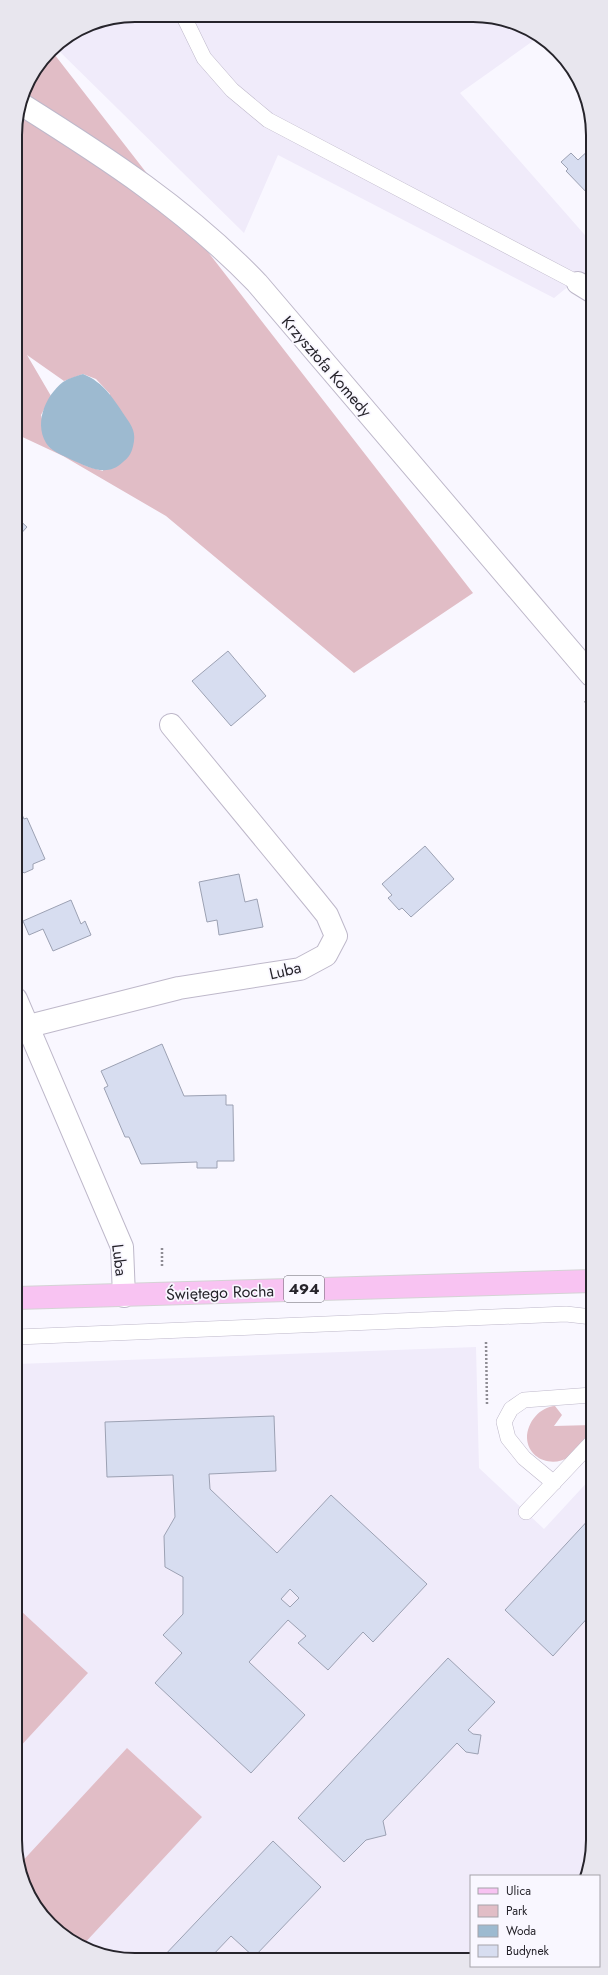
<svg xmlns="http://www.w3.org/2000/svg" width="608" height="1975" viewBox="0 0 608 1975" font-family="Jost,sans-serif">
<rect width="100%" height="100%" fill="#f9f7ff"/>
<path fill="#f0ebfa" d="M 135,15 L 497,17 L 533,31 L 540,36 L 460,93 L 591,242 L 591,268 L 554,298 L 278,155 L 244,233 L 55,47 L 89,24 Z
M 476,1347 L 479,1468 L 544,1529 L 592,1477 L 593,1848 L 586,1876 L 471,1876 L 471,1958 L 112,1958 L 82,1948 L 50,1925 L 31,1900 L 17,1863 L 17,1364 Z"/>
<path fill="#e1bdc6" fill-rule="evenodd" d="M 51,50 L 473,593 L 354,673 L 166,516 L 63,456 L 16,434 L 15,127 L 24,89 ZM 27,355 L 64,381 L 83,374 L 96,379 L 110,394 L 103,471 L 86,466 L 49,447 L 41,415 L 51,396 Z
M 555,1406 L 562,1415 L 554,1426 L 592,1425 L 592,1432 C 585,1440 577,1451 569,1457 C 552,1468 528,1459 527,1438 C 527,1422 540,1407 555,1406 Z
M 21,1611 L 88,1673 L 17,1750 L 17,1615 Z
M 127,1748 L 202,1817 L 81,1947 L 50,1925 L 31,1900 L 18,1866 Z"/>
<path fill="#9dbad0" d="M 83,374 C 104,382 115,401 127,419 C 135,430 136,437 132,450 C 130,455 128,458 123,462 C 107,478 88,467 70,459 C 64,456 54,452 49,447 C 32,426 45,396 63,382 C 69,378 77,376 83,374 Z"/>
<path fill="#d7ddf0" stroke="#9ca1b3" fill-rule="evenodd" d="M 591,148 L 591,197 L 566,171 L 568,169 L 561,162 L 571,153 L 578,160 Z
M 16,517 L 27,527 L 16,539 Z
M 228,651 L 266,696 L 231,726 L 192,681 Z
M 17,804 L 24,819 L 27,818 L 45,859 L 33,864 L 33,869 L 24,873 L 21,870 L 16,872 Z
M 425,846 L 454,879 L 411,917 L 402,908 L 399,910 L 388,898 L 392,895 L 382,884 Z
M 239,874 L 245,902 L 257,899 L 263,927 L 219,935 L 217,920 L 207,922 L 199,882 Z
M 71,900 L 81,924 L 85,921 L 91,935 L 53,951 L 43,929 L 29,935 L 23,921 Z
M 162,1044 L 184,1096 L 226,1095 L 226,1105 L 233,1105 L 234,1161 L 217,1161 L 217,1168 L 197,1168 L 197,1162 L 141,1164 L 129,1137 L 125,1137 L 104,1088 L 108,1086 L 101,1071 Z
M 274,1416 L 276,1471 L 209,1474 L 210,1489 L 277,1553 L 331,1495 L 427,1584 L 373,1642 L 363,1632 L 328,1670 L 298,1643 L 306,1636 L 288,1620 L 249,1662 L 305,1715 L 251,1773 L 155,1683 L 182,1653 L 163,1635 L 183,1614 L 183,1577 L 165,1567 L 164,1536 L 175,1517 L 173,1475 L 107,1477 L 105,1422 ZM 290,1589 L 299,1598 L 290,1607 L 281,1599 Z
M 592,1516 L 592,1613 L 553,1656 L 505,1610 Z
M 448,1658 L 495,1702 L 468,1730 L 473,1734 L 481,1735 L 478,1754 L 466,1752 L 457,1743 L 383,1821 L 386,1835 L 366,1840 L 344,1862 L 298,1818 Z
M 273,1841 L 321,1887 L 254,1957 L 231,1936 L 210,1958 L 162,1958 Z"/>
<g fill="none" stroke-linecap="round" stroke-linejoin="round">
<g stroke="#beb8ca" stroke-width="16">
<path id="lane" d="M 183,15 L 204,58 L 232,90 L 268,120 L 578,283
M 17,1337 L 566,1314 L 592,1317
M 554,1483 L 524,1458 L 508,1438 L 504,1422 L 511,1409 L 524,1400 L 592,1395
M 526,1512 L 592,1442"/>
</g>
<g stroke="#beb8ca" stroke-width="24">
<path id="street" d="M 21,104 C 107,158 186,209 257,283 L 591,675
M 578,283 L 591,291
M 16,999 L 122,1247 L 124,1296
M 29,1026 L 179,988 L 300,969 L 326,955 L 336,936 L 327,915 L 315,900 L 171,725"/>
</g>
<g stroke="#d4d3d5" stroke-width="24">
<path id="primary" d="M 17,1298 L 592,1281"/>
</g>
<path stroke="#8e8c94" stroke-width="2.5" stroke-dasharray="2 2" stroke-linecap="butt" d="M 585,701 L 591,708
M 162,1248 L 162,1268
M 486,1342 L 487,1404"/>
<use href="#lane" stroke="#fff" stroke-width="15"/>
<use href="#street" stroke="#fff" stroke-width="22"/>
<use href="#primary" stroke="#f8c3f2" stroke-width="22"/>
</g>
<g text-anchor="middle" stroke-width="3.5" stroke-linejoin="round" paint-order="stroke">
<rect fill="#f9f7ff" stroke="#65636b" stroke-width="1" x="284" y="1276" width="40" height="26" rx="3"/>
<g font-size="15" font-weight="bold" fill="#26242b">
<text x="304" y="1294">494</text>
</g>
<g font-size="16" fill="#26242b" stroke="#f9f7ff">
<text transform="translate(327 366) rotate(49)" y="6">Krzysztofa Komedy</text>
<text transform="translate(285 970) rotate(-13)" y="6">Luba</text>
<text transform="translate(120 1260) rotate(83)" y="6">Luba</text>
<text transform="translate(220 1292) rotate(-2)" y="6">Świętego Rocha</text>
</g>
</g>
<path d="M0 0H608V1975H0ZM135 22H473A113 113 0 0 1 586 135V1840A113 113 0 0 1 473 1953H135A113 113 0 0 1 22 1840V135A113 113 0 0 1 135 22Z" fill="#e8e6ee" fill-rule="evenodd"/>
<path fill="none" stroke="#26242b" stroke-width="2" d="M135 22H473A113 113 0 0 1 586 135V1840A113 113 0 0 1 473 1953H135A113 113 0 0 1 22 1840V135A113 113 0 0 1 135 22Z"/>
<rect x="470" y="1875" width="130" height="92" fill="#f9f7ff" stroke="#a5a3aa"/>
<rect x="478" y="1888" width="20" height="6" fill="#f8c3f2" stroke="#a5a3aa"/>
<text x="506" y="1895" font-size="12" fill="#26242b">Ulica</text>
<rect x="478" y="1905" width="20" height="12" fill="#e1bdc6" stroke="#a5a3aa"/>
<text x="506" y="1915" font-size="12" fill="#26242b">Park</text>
<rect x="478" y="1925" width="20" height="12" fill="#9dbad0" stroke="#a5a3aa"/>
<text x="506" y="1935" font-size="12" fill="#26242b">Woda</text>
<rect x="478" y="1945" width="20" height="12" fill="#d7ddf0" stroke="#a5a3aa"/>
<text x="506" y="1955" font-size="12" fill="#26242b">Budynek</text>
</svg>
